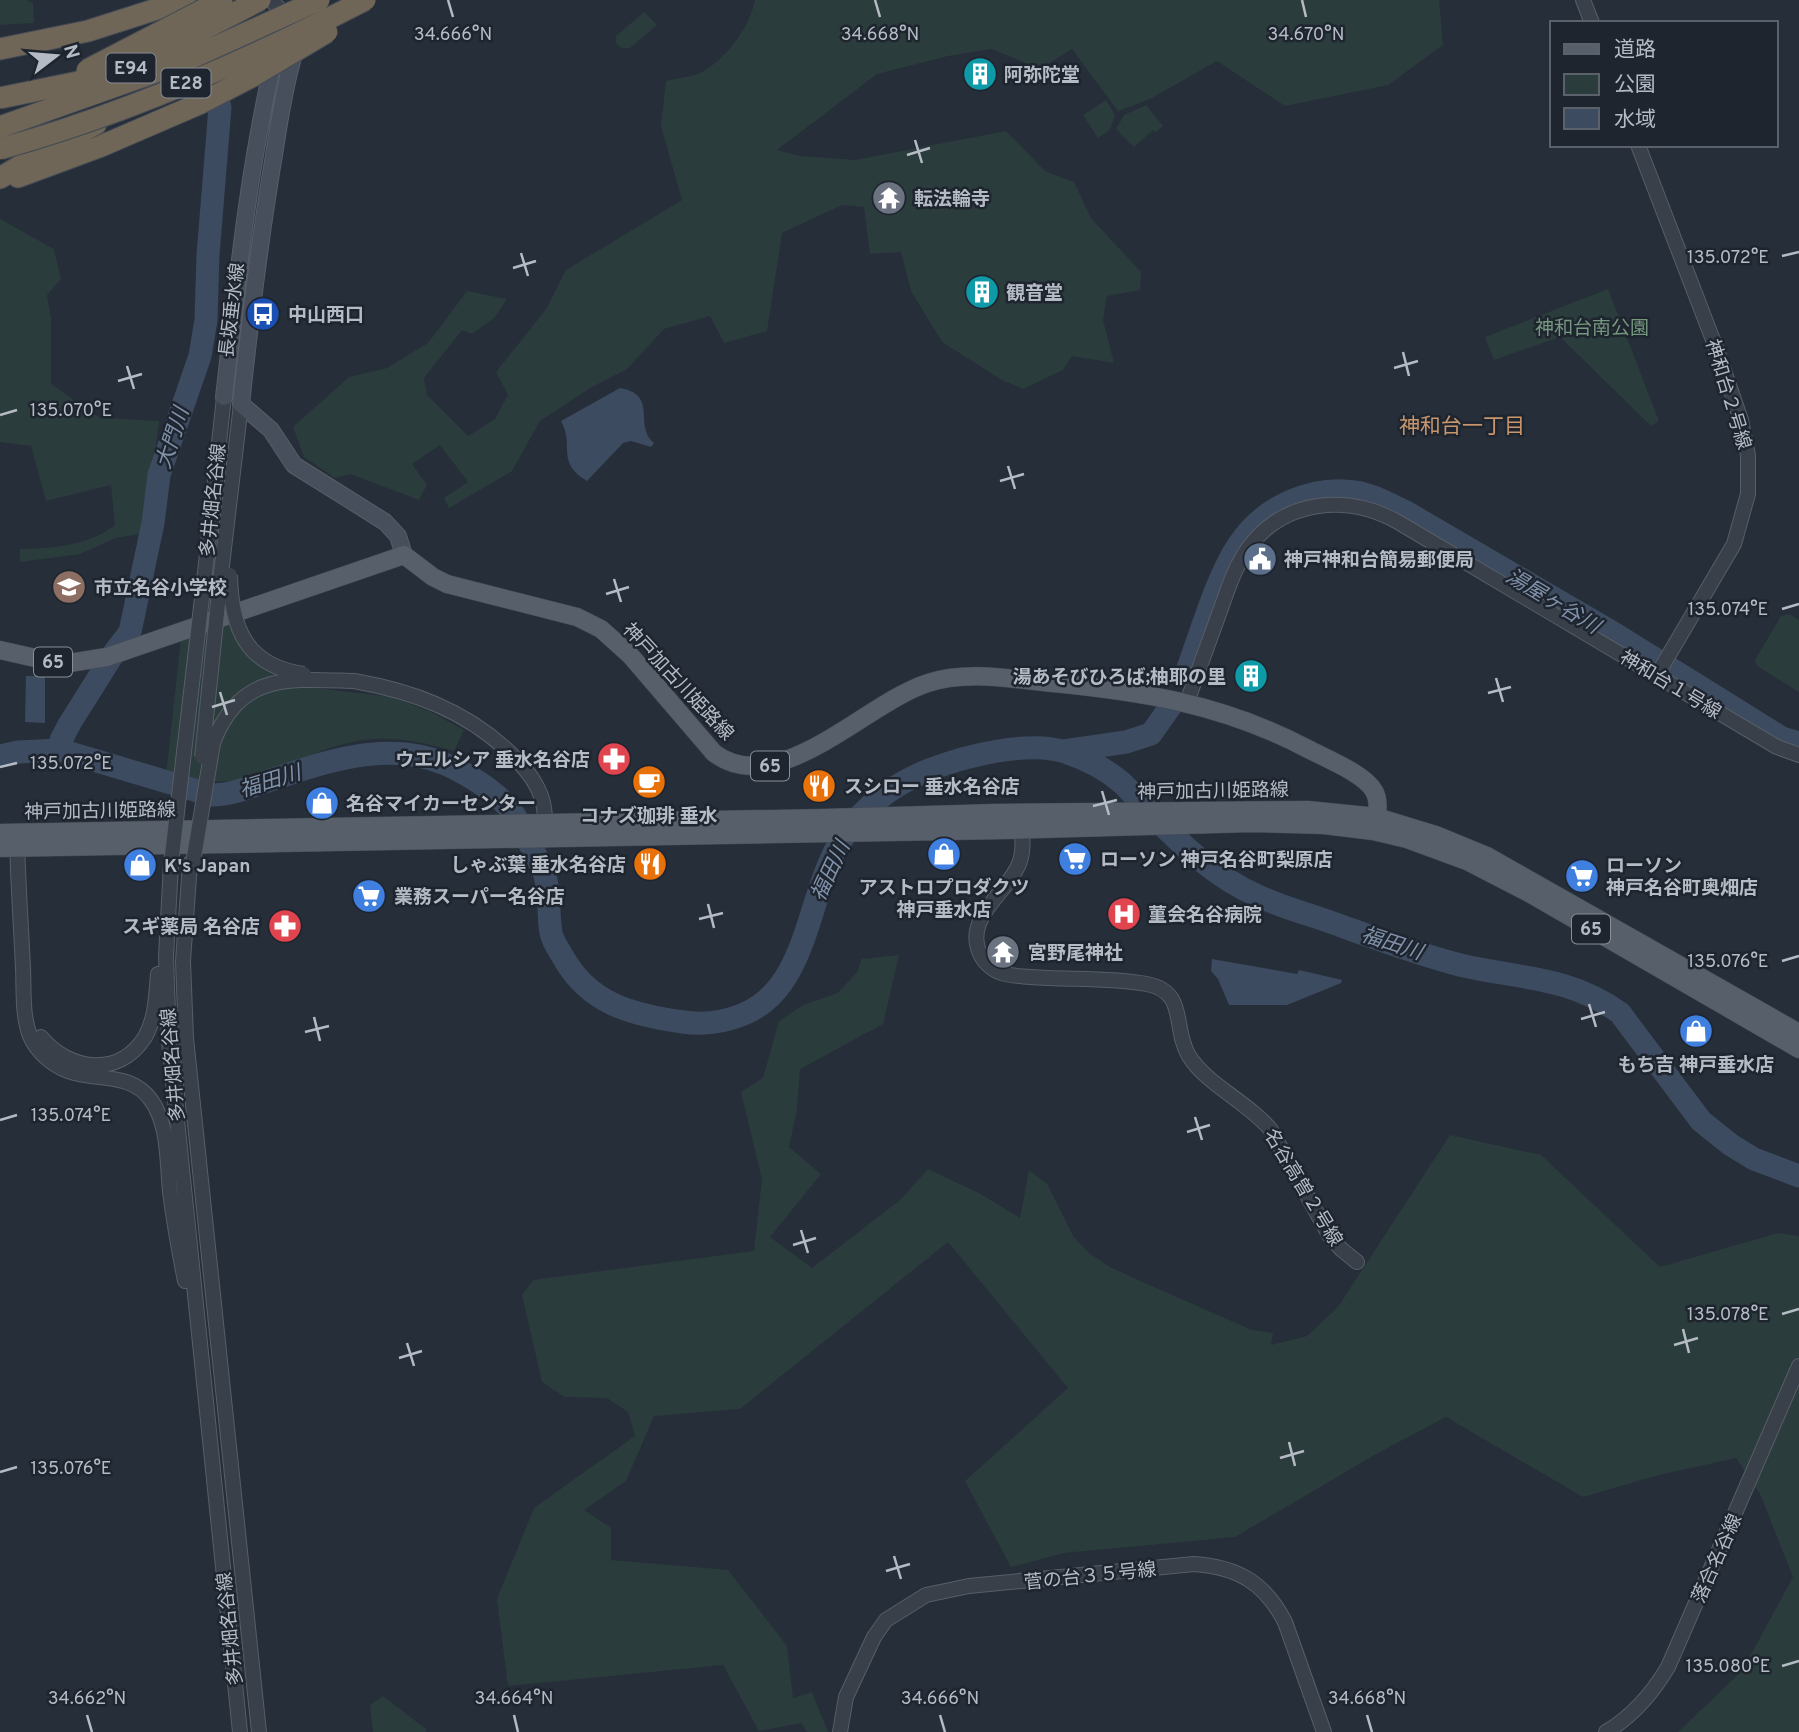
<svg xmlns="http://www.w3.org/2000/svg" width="1799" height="1732" viewBox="0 0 1799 1732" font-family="Overpass,'Noto Sans JP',sans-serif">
<rect width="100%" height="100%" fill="#262e39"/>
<path fill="#2b3c3c" d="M 0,0 L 27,0 L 33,3 L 34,23 L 0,25 Z
M 755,0 L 1439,0 L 1443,45 L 1388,85 L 1285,106 L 1217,61 L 1150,99 L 1118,111 L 1072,49 L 1040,69 L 992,49 L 948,56 L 877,74 L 777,150 L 800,156 L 855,160 L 1006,131 L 1045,171 L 1074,182 L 1091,218 L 1141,272 L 1140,290 L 1107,296 L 1103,320 L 1114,363 L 1072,356 L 1063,370 L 1023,389 L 1002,380 L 942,342 L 911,291 L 901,252 L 870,254 L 864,207 L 842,205 L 782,233 L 767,331 L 724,343 L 710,316 L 664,329 L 627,369 L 592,387 L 540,421 L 512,471 L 449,508 L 444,498 L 468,482 L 440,445 L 412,464 L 427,485 L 419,500 L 350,474 L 335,478 L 304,457 L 293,427 L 349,377 L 387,368 L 428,343 L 467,291 L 507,299 L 494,318 L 472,334 L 462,330 L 424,378 L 427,395 L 468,436 L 495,419 L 508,395 L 496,372 L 547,308 L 566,270 L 682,200 L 661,126 L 666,81 C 677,78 694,77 704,71 C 729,55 749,28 755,0 Z
M 644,12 L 657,25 L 630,48 L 621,48 L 616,43 L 616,36 Z
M 1106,100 L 1115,115 L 1110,130 L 1098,138 L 1083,115 Z
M 1146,105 L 1163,126 L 1156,132 L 1153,130 L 1134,147 L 1116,129 L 1124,115 Z
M 0,219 L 54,249 L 61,279 L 47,295 L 51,319 L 51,384 L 100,418 L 159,421 L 151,482 L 140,534 L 116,538 L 80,554 L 20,562 L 20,549 C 52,549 89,545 115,525 L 111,485 L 46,501 L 31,446 L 0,442 Z
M 1608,289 L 1659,421 L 1651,426 L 1560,337 L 1494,360 L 1485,337 Z
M 1789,614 L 1799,620 L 1799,692 L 1757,666 L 1755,660 L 1781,616 Z
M 231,619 L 272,671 L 298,686 L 392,697 L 431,712 L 464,730 L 454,751 C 419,741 384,734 348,743 C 315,750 285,770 252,778 C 224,785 193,780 166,776 L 181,638 Z
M 899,955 L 883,1024 L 800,1069 L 797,1109 L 789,1147 L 821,1174 L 770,1237 L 812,1268 L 900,1200 L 928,1169 L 979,1193 L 1020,1218 L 1029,1170 L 1047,1184 L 1073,1236 L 1089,1253 L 1110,1267 L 1145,1283 L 1252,1330 L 1273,1333 L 1271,1345 L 1307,1336 L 1338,1307 L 1450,1135 L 1541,1155 L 1660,1267 L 1778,1233 L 1799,1236 L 1799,1732 L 1678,1732 L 1742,1671 L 1793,1577 L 1760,1494 L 1736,1458 L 1659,1475 L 1583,1497 L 1446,1417 L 1376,1454 L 1235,1537 L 1064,1553 L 1011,1567 L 965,1481 L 1068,1388 L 948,1242 L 740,1409 L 654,1416 L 626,1481 L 584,1510 L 611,1528 L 611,1560 L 728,1570 L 787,1646 L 793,1698 L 812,1692 L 828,1732 L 807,1732 L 801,1723 L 759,1731 L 723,1665 L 508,1686 L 497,1599 L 534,1508 L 635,1436 L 628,1412 L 607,1398 L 565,1397 L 542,1382 L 522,1295 L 533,1280 L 754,1251 L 762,1179 L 741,1092 L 763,1078 L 779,1021 L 803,1005 L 838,993 L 857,972 L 862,959 Z
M 383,1696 L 426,1729 L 426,1732 L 373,1732 L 370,1705 Z"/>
<path fill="#3d4b60" d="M 620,388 C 659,395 633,425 654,443 L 651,447 L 631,441 L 623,443 L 587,481 C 555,462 575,445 561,421 Z
M 26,676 L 45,676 L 45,723 L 25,722 Z
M 1212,959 L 1297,974 L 1299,970 L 1342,980 L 1341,983 L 1287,1005 L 1229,1005 L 1218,979 L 1211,971 Z"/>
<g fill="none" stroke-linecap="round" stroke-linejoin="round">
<path stroke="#3d4b60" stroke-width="23" d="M 1188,668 C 1201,633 1218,574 1239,544 C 1264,507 1311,485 1356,492 C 1374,495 1391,505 1406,512 L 1615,634 L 1782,738 L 1799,743
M 60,750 L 61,740 L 70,723 L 114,653 L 130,632 L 153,523 L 159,475 L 200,356 L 206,320 L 208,255 L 220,107
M 1064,751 L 1126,742 L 1151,734 L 1170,707
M 0,756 L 18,752 L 60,750 L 211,795 C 235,795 257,784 280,777 C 323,762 373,747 419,756 C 451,762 497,789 515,816 C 521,826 526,838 532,848 C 537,858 544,869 546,880 C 550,898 548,916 551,933 C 553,942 559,950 563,957 C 589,1004 632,1015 683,1022 C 703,1025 725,1022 744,1014 C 806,988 807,903 836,849 C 857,811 889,786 929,770 C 965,756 1030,739 1068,753 C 1086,759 1107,770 1122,783 C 1131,791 1138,801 1146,809 C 1180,843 1214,877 1258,896 C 1282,907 1308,914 1333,923 C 1375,938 1417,954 1460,965 C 1520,979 1568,976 1620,1013 L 1701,1121 L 1731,1145 L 1754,1159 L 1799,1176"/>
<g stroke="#575e68" stroke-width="16">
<path id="tertiary" d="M 271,0 L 291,21
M 1583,0 L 1592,23
M 1638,145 L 1718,353 L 1741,420 L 1748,455 L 1748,494 L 1734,544 L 1657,675
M 205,572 L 224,397
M 221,574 L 241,404
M 354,681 C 412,691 464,710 508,751 C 519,762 531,774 538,789 C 545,802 545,817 546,831
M 1187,702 C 1198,671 1209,641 1220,611 C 1228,589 1235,566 1249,547 C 1285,499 1348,494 1398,522 L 1777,747 L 1799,755
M 1021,819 C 1022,834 1025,852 1018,866 C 1007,891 971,914 977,944 C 979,956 987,967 999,972 C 1008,976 1020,976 1030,977 C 1068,980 1110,977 1147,984 C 1188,992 1172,1028 1189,1056 C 1206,1084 1249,1103 1271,1130 L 1329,1235 L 1341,1249 L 1357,1262
M 17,840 C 18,883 21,925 23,968 C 24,990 22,1015 30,1036 C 37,1052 52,1065 68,1071 C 97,1082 130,1071 151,1100 C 169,1125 167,1162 170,1192 C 174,1222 179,1251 185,1281
M 190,863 L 183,961 L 186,1038 L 259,1732
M 171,864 L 166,957 L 169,1042 L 240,1732
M 41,1037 C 69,1071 119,1078 145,1037 C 156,1018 156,995 158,974
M 840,1732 L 846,1697 L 874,1637 L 886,1620 L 926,1595 L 969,1586 L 1194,1564 C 1238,1567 1265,1583 1285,1622 L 1324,1732
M 1606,1732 C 1633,1716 1652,1694 1668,1667 L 1799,1366"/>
</g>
<g stroke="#575e68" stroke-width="18">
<path id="secondary" d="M 313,0 C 291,49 282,102 274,155 C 260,237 250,320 241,404 L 271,430 L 294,465 L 385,522 L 398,536 L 404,555
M 224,397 C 237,284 248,170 274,59"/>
</g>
<g stroke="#424953" stroke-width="19">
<path id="primary" d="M 0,650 L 53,662 L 69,663 L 107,657 L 404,555 L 433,577 L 447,584 L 577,617 L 601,629 L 630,655 L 714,753 C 778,801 865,703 928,683 C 965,671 1005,678 1043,682 C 1139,691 1221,703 1308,749 C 1325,758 1365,774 1374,791 C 1380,801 1377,817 1374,827
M 0,833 L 824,818 L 995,813 L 1308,810 L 1377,817 L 1436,835 L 1487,856 L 1799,1033
M 0,848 L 1005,830 L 1252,823 L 1324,825 L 1373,831 L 1407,839 L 1467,861 L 1529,893 L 1799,1049"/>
</g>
<g stroke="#444b55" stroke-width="23">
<path id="motorway" d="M 0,49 L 88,31 L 185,0
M 218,60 L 281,28
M 18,177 L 99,147 L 201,103
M 0,178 L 40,154 L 96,124"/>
</g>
<use href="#tertiary" stroke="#39404a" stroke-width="14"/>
<use href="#secondary" stroke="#484f5c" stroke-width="16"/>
<use href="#primary" stroke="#575f6a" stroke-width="18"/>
<use href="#motorway" stroke="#6f6657" stroke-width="21"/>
<g stroke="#575e68" stroke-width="16" stroke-linecap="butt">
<path id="tertiary-bridge" d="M 230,575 C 231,628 246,666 304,674
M 202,757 L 221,574
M 193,863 L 213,743 C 240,672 289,679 354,681
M 171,864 L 205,572"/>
</g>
<g stroke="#444b55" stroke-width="23" stroke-linecap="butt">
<path id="motorway-bridge" d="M 131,67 L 260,0
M 87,70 L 222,0
M 0,98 L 78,82 L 144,62
M 201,103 L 253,76 L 327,32
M 0,127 L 178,64 L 319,0
M 0,149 C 126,114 249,60 365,0"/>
</g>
<use href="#tertiary-bridge" stroke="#39404a" stroke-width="14"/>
<use href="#motorway-bridge" stroke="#6f6657" stroke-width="21"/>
</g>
<path fill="none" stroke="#b5bbc5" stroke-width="2.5" d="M 448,0 L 453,17M 875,0 L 880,17M 1302,0 L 1306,17M 915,140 L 922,163M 907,155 L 930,148M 521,253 L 528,276M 1782,256 L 1799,252M 513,268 L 536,261M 1403,352 L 1409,376M 127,366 L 134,389M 1394,368 L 1418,361M 118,381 L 142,374M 0,415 L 17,410M 1008,466 L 1015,489M 1000,481 L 1024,474M 614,579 L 621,602M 606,594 L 629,587M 1782,609 L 1799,604M 1496,678 L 1503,702M 220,692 L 227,715M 1488,693 L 1511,687M 212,707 L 235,700M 0,767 L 17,763M 1102,791 L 1109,815M 1093,806 L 1117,800M 708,904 L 714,928M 699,919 L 723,913M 1782,961 L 1799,956M 1589,1004 L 1596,1027M 314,1017 L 320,1041M 1581,1019 L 1605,1012M 305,1032 L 329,1026M 1195,1117 L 1202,1140M 0,1120 L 17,1115M 1187,1132 L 1210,1125M 801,1230 L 808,1253M 793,1245 L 816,1238M 1782,1314 L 1799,1309M 1683,1329 L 1689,1353M 407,1343 L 414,1366M 1674,1345 L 1698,1338M 399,1358 L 422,1351M 1289,1442 L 1295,1466M 1280,1458 L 1304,1451M 0,1472 L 17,1467M 894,1556 L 901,1579M 886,1571 L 910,1564M 1782,1666 L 1799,1661M 87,1715 L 92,1732M 514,1715 L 518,1732M 940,1715 L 945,1732M 1367,1715 L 1372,1732"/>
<defs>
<g id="building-disc" transform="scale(1.75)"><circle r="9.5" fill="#0f9aa8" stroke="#1e252f"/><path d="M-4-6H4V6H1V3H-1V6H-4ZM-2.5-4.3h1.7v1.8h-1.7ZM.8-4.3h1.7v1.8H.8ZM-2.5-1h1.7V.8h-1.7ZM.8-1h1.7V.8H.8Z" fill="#fff"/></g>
<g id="temple-disc" transform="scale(1.75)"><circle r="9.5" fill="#6b7280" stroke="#1e252f"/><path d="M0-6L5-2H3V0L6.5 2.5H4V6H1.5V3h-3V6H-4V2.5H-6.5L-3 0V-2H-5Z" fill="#fff"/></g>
<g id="bus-disc" transform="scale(1.75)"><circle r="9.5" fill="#1a4fb4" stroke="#1e252f"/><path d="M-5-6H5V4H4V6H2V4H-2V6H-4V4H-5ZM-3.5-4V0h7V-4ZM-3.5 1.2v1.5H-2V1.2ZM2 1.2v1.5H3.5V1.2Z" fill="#fff"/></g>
<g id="civic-disc" transform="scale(1.75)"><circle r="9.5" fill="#5c6f8a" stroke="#1e252f"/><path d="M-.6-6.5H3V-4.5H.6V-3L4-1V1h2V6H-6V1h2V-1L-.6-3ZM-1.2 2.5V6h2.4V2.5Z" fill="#fff"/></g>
<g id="school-disc" transform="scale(1.75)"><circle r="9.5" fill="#8d6e63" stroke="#1e252f"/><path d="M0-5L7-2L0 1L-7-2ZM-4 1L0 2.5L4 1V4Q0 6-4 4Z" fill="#fff"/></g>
<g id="pharmacy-disc" transform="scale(1.75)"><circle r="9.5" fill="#e0444e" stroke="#1e252f"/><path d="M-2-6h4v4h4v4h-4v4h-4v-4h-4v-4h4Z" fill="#fff"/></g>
<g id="cafe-disc" transform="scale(1.75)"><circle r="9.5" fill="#e8710a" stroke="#1e252f"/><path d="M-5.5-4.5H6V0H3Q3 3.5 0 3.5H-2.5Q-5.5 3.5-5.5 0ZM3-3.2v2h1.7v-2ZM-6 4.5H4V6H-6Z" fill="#fff"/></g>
<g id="restaurant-disc" transform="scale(1.75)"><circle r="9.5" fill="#e8710a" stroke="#1e252f"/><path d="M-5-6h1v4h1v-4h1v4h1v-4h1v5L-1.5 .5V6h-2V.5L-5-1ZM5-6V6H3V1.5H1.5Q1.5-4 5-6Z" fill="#fff"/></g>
<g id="shop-disc" transform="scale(1.75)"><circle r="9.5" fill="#3f7fe0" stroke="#1e252f"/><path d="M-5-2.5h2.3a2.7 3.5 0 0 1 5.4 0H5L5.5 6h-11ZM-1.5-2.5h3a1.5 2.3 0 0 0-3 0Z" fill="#fff"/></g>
<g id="supermarket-disc" transform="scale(1.75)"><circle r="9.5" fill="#3f7fe0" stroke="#1e252f"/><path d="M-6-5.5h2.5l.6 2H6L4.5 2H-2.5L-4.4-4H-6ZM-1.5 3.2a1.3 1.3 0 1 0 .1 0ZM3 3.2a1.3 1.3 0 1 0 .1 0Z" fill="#fff"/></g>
<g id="hospital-disc" transform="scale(1.75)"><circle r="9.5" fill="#e0444e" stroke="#1e252f"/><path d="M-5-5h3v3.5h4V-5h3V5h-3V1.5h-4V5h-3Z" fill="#fff"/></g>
</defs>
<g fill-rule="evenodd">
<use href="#building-disc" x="980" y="74"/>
<use href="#temple-disc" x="889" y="198"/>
<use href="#building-disc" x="982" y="292"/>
<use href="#bus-disc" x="263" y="314"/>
<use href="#civic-disc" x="1260" y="559"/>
<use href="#school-disc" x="69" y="587"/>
<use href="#building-disc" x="1251" y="676"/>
<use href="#pharmacy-disc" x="614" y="759"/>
<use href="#cafe-disc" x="649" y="782"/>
<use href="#restaurant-disc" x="819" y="786"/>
<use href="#shop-disc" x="322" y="803"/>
<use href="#shop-disc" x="944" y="854"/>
<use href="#supermarket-disc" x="1075" y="859"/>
<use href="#restaurant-disc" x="650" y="864"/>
<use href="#shop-disc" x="140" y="865"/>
<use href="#supermarket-disc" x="1582" y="876"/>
<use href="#supermarket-disc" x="369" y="896"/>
<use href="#hospital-disc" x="1124" y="914"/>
<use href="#pharmacy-disc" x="285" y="926"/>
<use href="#temple-disc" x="1003" y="952"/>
<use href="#shop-disc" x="1696" y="1031"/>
</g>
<g text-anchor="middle" stroke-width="5" stroke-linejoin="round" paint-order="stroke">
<g fill="#1e252f" stroke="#888e98" stroke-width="2">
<rect x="106.5" y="53.5" width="49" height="29" rx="5"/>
<rect x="161.5" y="68.5" width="49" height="29" rx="5"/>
<rect x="34" y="647.5" width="38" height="29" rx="5"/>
<rect x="751" y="751.5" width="38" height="29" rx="5"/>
<rect x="1572" y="914.5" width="38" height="29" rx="5"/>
</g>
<g font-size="18" font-weight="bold" fill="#b5bbc5">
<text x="131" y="74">E94</text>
<text x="186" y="89">E28</text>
<text x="53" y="668">65</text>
<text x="770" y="772">65</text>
<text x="1591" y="935">65</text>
</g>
<g font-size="19" font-weight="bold" fill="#b5bbc5" stroke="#1e252f" text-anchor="start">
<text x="1004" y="81">阿弥陀堂</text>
<text x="914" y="205">転法輪寺</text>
<text x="1006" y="299">観音堂</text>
<text x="288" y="321">中山西口</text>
<text x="1284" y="566">神戸神和台簡易郵便局</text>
<text x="94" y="594">市立名谷小学校</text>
<text x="1226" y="683" text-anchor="end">湯あそびひろば;柚耶の里</text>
<text x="590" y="766" text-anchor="end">ウエルシア 垂水名谷店</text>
<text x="844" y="793">スシロー 垂水名谷店</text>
<text x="346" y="810">名谷マイカーセンター</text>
<text x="649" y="822" text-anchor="middle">コナズ珈琲 垂水</text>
<text x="1100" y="866">ローソン 神戸名谷町梨原店</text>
<text x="626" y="871" text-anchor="end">しゃぶ葉 垂水名谷店</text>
<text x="164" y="872">K's Japan</text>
<text x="1606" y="872">ローソン<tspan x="1606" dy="22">神戸名谷町奥畑店</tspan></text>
<text x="944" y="894" text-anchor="middle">アストロプロダクツ<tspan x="944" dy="22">神戸垂水店</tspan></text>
<text x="394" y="903">業務スーパー名谷店</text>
<text x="1148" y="921">菫会名谷病院</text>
<text x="260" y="933" text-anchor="end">スギ薬局 名谷店</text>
<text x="1028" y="959">宮野尾神社</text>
<text x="1696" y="1071" text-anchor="middle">もち吉 神戸垂水店</text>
</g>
<g font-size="19" fill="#b5bbc5" stroke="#1e252f">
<text transform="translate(231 310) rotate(-83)" y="7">長坂垂水線</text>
<text transform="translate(1729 394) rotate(73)" y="7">神和台２号線</text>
<text transform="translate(212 500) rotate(-84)" y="7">多井畑名谷線</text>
<text transform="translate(679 681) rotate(47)" y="7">神戸加古川姫路線</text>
<text transform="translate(1671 684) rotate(31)" y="7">神和台１号線</text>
<text transform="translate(1213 790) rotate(-1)" y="7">神戸加古川姫路線</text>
<text transform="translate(100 810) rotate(-1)" y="7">神戸加古川姫路線</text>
<text transform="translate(172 1065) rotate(-95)" y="7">多井畑名谷線</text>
<text transform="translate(1304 1187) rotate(59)" y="7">名谷高曽２号線</text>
<text transform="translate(1716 1558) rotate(-66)" y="7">落合名谷線</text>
<text transform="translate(1090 1575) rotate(-6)" y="7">菅の台３５号線</text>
<text transform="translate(229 1629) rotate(-96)" y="7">多井畑名谷線</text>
</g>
<g font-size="19" fill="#75987e" stroke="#1e252f">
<text x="1592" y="334">神和台南公園</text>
</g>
<g font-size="21" fill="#c7966d" stroke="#1e252f">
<text x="1462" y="433">神和台一丁目</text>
</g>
<g font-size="21" font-style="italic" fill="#8091aa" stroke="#1e252f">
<text transform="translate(172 438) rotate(-72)" y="7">大門川</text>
<text transform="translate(1553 601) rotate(31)" y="7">湯屋ヶ谷川</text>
<text transform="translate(270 781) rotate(-17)" y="7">福田川</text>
<text transform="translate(830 871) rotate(-65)" y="7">福田川</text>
<text transform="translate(1392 943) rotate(18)" y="7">福田川</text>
</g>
</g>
<g font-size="18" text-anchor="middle" fill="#b5bbc5" stroke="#1e252f" stroke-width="5" stroke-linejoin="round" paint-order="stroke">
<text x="453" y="40">34.666°N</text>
<text x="880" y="40">34.668°N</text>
<text x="1306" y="40">34.670°N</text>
<text x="1728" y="263">135.072°E</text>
<text x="71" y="416">135.070°E</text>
<text x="1728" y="615">135.074°E</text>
<text x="71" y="769">135.072°E</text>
<text x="1728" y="967">135.076°E</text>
<text x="71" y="1121">135.074°E</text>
<text x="1728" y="1320">135.078°E</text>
<text x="71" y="1474">135.076°E</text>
<text x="1728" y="1672">135.080°E</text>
<text x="87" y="1704">34.662°N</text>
<text x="514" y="1704">34.664°N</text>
<text x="940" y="1704">34.666°N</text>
<text x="1367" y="1704">34.668°N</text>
</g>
<rect x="1550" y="21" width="228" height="126" fill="#1e252f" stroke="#5a616b" stroke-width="2"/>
<rect x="1564" y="44" width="35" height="10" fill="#575f6a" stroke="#5a616b" stroke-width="2"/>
<text x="1614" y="56" font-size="21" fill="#b5bbc5">道路</text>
<rect x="1564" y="74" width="35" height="21" fill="#2b3c3c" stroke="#5a616b" stroke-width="2"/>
<text x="1614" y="91" font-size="21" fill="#b5bbc5">公園</text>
<rect x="1564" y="108" width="35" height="21" fill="#3d4b60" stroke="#5a616b" stroke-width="2"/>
<text x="1614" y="126" font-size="21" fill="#b5bbc5">水域</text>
<g transform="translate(56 56) rotate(74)" stroke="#1e252f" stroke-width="5" paint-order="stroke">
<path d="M0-5L12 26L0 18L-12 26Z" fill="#b5bbc5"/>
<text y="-10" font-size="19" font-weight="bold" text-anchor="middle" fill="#b5bbc5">N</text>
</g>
</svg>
